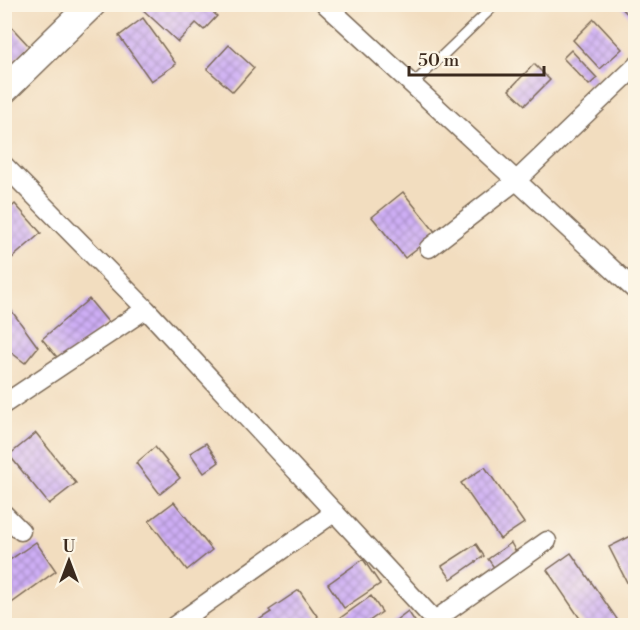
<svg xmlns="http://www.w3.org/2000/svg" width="640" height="630" viewBox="0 0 640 630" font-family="'Libre Bodoni',serif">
<defs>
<pattern id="building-cross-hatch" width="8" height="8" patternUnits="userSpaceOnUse" patternTransform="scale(1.5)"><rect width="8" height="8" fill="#ceaef5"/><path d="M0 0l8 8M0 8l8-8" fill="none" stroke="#a88ec6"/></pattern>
</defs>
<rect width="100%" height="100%" fill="#fcf5e5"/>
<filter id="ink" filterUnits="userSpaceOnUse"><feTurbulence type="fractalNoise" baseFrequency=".0167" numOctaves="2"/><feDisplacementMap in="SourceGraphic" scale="12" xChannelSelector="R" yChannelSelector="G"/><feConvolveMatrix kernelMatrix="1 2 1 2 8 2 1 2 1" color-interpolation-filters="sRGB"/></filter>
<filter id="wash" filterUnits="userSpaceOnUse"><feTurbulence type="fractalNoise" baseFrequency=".008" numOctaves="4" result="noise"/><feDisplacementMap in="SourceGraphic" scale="24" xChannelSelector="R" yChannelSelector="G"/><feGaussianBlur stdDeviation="1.35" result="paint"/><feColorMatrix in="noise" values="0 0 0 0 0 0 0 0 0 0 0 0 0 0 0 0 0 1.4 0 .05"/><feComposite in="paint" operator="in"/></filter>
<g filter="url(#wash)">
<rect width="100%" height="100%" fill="#f2ddbf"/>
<g id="blocks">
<path fill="url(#building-cross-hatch)" d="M 144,4 L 204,4 L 217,16 L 204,30 L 196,23 L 178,42 L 141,8 Z
M 618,4 L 636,4 L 636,23 Z
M 143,18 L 176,64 L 151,81 L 119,36 Z
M 4,19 L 29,46 L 4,70 Z
M 594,19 L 622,49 L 600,69 L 573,40 Z
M 229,45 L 254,68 L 233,92 L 207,69 Z
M 571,50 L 597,78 L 589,85 L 563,58 Z
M 534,64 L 550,80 L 525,105 L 509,90 Z
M 403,192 L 436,233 L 405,258 L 372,217 Z
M 15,204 L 41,233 L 4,265 L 4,214 Z
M 89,299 L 108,322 L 61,362 L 42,339 Z
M 11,310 L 38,347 L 25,363 L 9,351 L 4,357 L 4,318 Z
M 36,433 L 76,483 L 49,504 L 9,455 Z
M 206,443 L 219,462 L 204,473 L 190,453 Z
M 155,447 L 180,478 L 160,494 L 136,463 Z
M 485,467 L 524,523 L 500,539 L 461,483 Z
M 174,502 L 212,550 L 187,570 L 149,521 Z
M 635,534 L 636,593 L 633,594 L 609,547 Z
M 36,542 L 56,571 L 6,607 L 4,564 Z
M 511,543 L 517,554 L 495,569 L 488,559 Z
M 476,544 L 484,556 L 451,579 L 442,566 Z
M 571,553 L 617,619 L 608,626 L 585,626 L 547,570 Z
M 363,559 L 380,584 L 344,608 L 328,584 Z
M 299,590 L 322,623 L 317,626 L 259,626 L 257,621 L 271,612 L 269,610 Z
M 371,596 L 382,612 L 362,626 L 339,626 L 336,621 Z
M 408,611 L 418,626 L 388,626 Z"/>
</g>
</g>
<g filter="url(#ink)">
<use href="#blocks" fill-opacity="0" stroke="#7b6956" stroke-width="1.5"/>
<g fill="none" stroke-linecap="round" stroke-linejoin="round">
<g stroke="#7b6956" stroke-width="12">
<path id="lane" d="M 412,85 L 496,4"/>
</g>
<g stroke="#7b6956" stroke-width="21">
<path id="street" d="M 325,4 L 636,291
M 4,165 L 146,309 L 440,626
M 429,248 L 517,180 L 636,66
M 4,404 L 146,309
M 4,514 L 21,531
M 435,620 L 547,541
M 174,626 L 335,512"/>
</g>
<g stroke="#7b6956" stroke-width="30">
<path id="secondary" d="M 4,90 L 92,4"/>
</g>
<use href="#lane" stroke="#fff" stroke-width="9"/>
<use href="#street" stroke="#fff" stroke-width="18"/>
<use href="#secondary" stroke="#fff" stroke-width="27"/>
</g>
</g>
<rect width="640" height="630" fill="none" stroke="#fcf5e5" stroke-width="24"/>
<g transform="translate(69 561)" stroke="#fcf5e5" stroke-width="4.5" paint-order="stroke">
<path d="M0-4.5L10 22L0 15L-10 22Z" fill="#3b2a1e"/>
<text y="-9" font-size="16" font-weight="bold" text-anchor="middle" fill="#3b2a1e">U</text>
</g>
<path d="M409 66v9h135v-9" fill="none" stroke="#3b2a1e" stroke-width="3"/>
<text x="418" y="66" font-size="18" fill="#3b2a1e" stroke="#fcf5e5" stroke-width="4.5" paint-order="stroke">50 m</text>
</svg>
